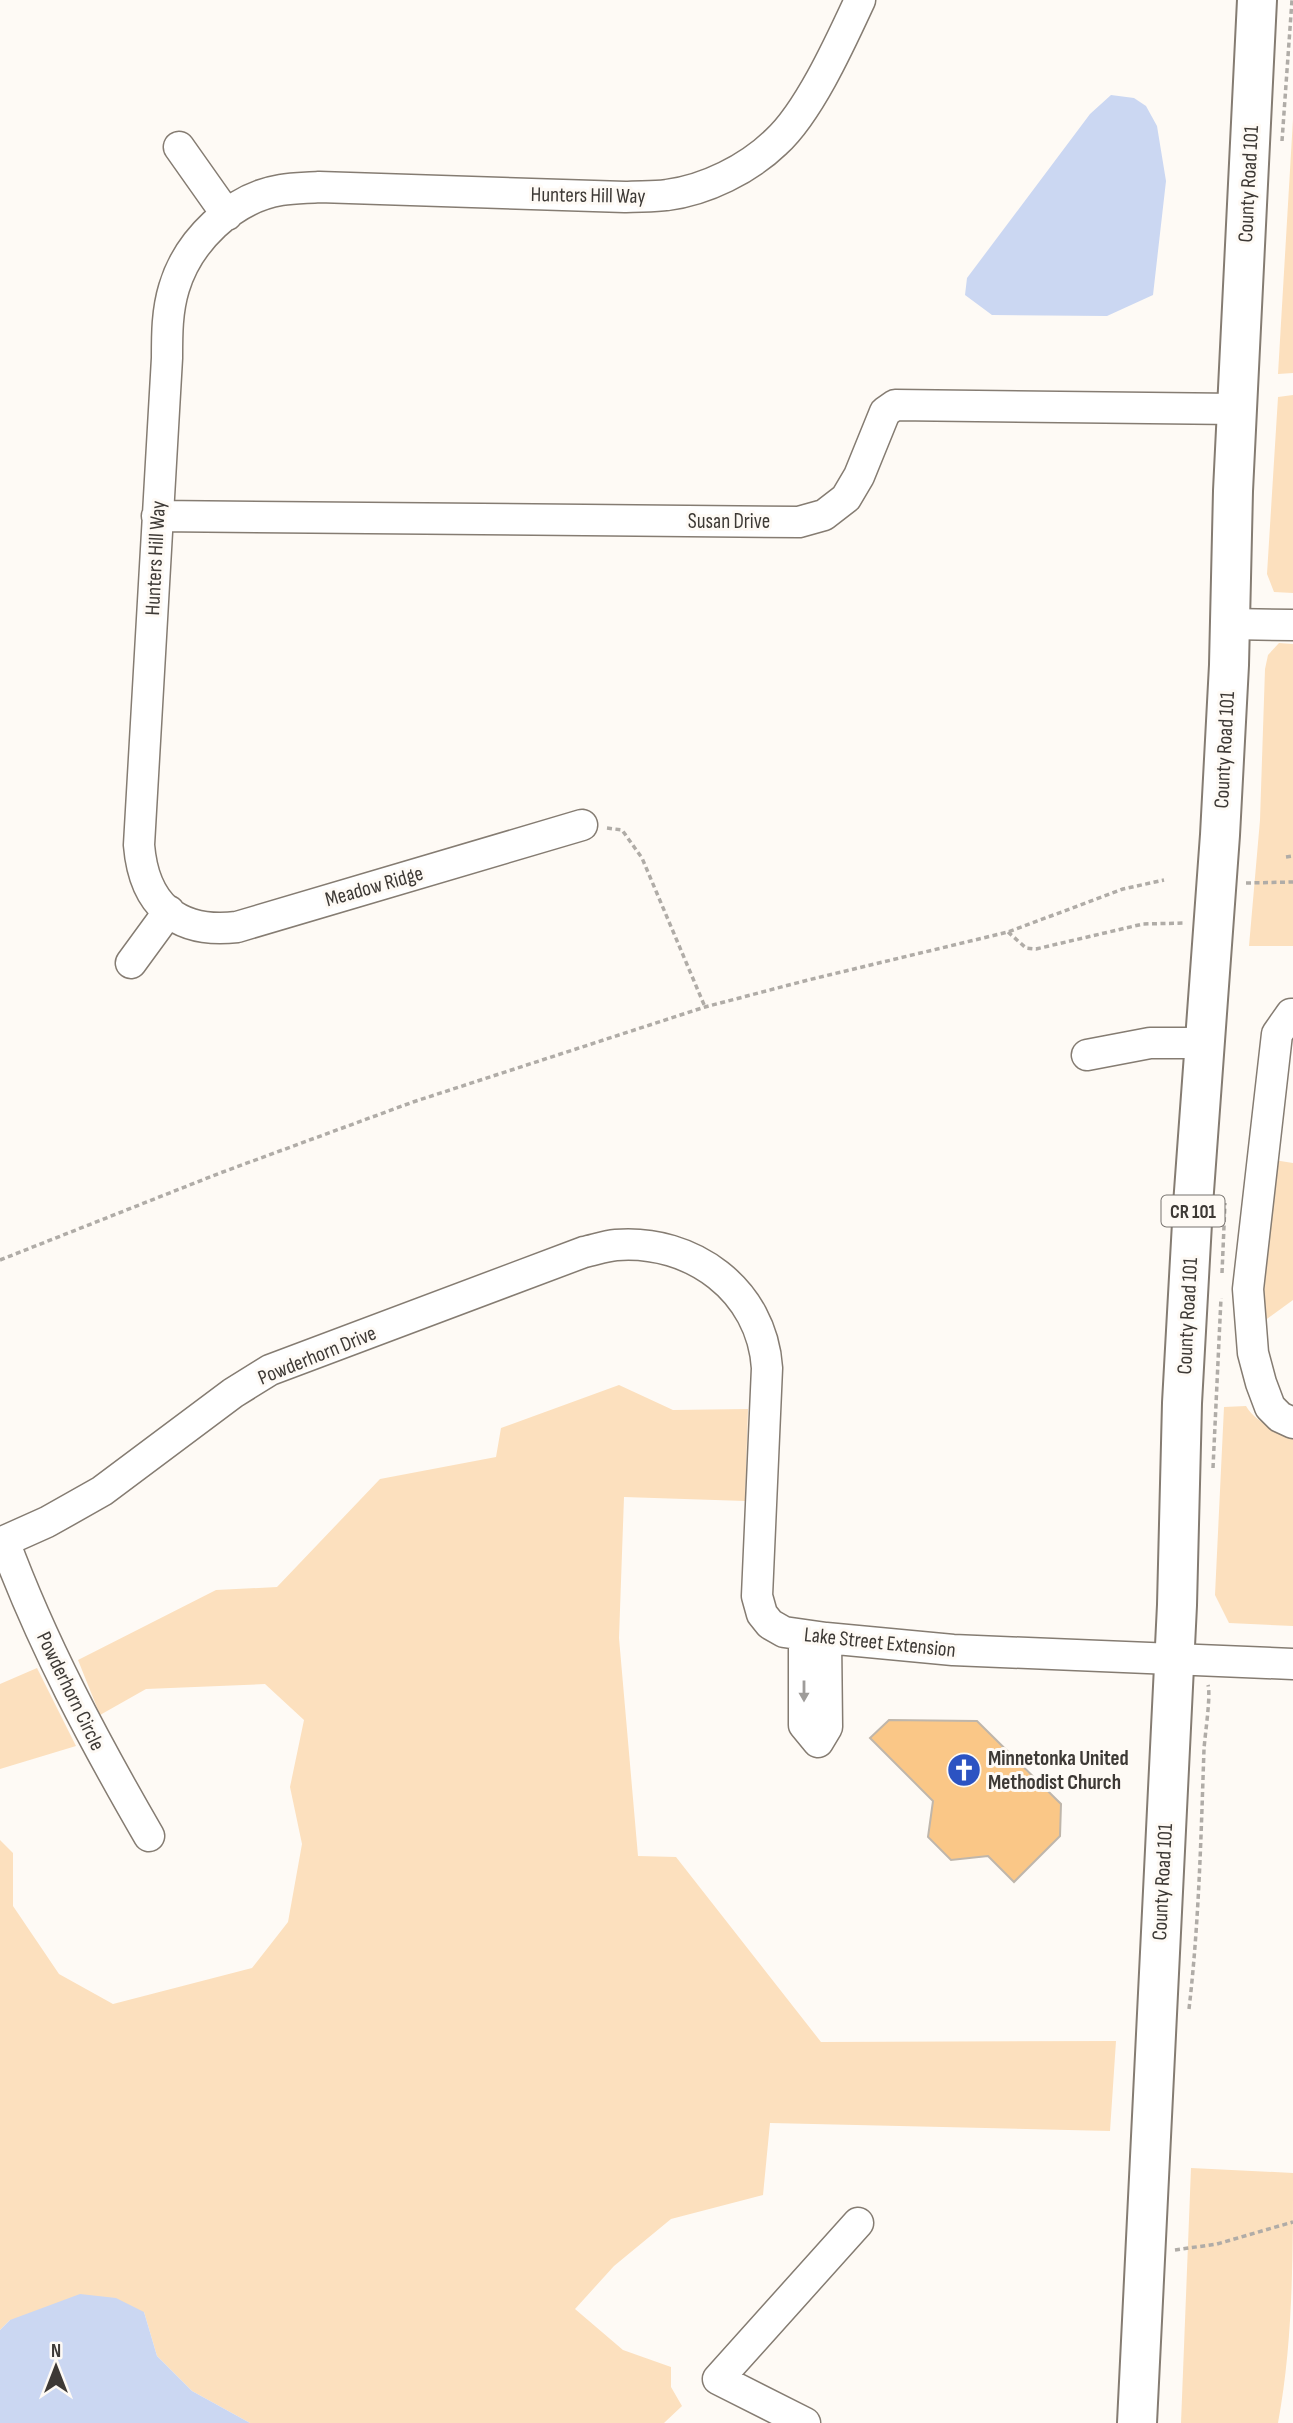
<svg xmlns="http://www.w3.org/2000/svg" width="1293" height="2423" viewBox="0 0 1293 2423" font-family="'Sofia Sans Condensed',sans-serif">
<rect width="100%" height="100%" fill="#fefaf5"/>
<path fill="#fce0be" d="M 1293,119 L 1293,373 L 1278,374 Z
M 1293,395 L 1293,593 L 1274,592 L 1267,574 L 1278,397 Z
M 1279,643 L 1293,644 L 1293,946 L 1249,946 L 1260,820 L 1265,669 L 1268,655 Z
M 1274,1160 L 1293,1163 L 1293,1300 L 1264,1321 L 1261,1284 Z
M 619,1385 L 673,1410 L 748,1409 L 745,1501 L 624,1497 L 619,1638 L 638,1856 L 676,1857 L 821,2042 L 1116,2041 L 1110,2131 L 770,2123 L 763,2195 L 671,2219 L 614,2266 L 575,2309 L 623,2350 L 671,2367 L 671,2387 L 682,2406 L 664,2423 L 250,2423 L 192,2391 L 157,2356 L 144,2312 L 10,2320 L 0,2330 L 0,1840 L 13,1853 L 13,1906 L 59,1974 L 113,2004 L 252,1968 L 288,1922 L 302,1844 L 290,1787 L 304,1720 L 265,1684 L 146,1689 L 100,1715 L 78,1660 L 216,1590 L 277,1587 L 380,1479 L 496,1457 L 501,1428 Z
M 1246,1406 C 1256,1423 1275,1429 1293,1434 L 1293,1626 L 1229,1623 L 1215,1595 L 1224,1407 Z
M 37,1668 L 76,1746 L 0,1769 L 0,1684 Z
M 1191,2168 L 1293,2173 C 1293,2256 1293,2343 1278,2423 L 1181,2423 Z"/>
<path fill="#cbd7f2" d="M 1111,95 L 1134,98 L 1146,106 L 1157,126 L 1166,181 L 1153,295 L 1107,316 L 992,315 L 965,295 L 967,278 L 1090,114 Z
M 80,2294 L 116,2298 L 144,2312 L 157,2356 L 192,2391 L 250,2423 L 0,2423 L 0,2330 L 10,2320 Z"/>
<path fill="#fac787" stroke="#bfb6ab" stroke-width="2" d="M 889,1720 L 977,1721 L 1061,1804 L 1060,1836 L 1014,1882 L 988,1856 L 951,1860 L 928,1837 L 933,1801 L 870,1738 Z"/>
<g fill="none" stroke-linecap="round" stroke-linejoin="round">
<g stroke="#857c72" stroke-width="33">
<path id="minor" d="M 179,147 L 227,215
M 157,516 L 799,522 L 824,515 L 846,498 L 859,476 L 885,412 L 895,405 L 1237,409
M 1230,624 L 1293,625
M 582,825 L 237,927 C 177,934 144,905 139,845 L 167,358 C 167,334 167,311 174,288 C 188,241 232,198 281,190 C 294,188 307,188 319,187 L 625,197 C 639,196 654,197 667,195 C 706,190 748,169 776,142 C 809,112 841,41 860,0
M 131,963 L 169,911
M 1291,1014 L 1277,1034 L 1248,1289 L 1253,1353 L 1261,1383 L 1270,1407 L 1280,1417 L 1293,1423
M 1087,1055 L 1150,1043 L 1205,1043
M 4,1541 C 42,1644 94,1741 149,1836
M 0,1543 L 47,1522 L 102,1491 L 233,1393 L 270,1370 L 584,1252 C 594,1250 605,1246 616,1245 C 692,1239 762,1290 767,1368 L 757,1596 L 762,1614 L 770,1624 L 784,1632 L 826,1638 L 953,1650 L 1293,1664
M 804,1635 L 804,1725 L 818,1742 L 827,1727 L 826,1638
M 805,2423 L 718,2379 L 858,2223"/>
</g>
<g stroke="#857c72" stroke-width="42">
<path id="major" d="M 1137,2423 L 1177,1605 L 1182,1403 L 1193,1205 L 1220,835 L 1229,665 L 1233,491 L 1257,0"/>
</g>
<path stroke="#b0aca7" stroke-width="3.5" stroke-dasharray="5 3.5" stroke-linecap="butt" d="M 1282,141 L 1292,0
M 607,828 L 622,830 L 642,858 L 705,1007
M 1286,857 L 1293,856
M 1246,883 L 1293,882
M 1008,932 L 1026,948 L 1036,949 L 1143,924 L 1186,923
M 0,1260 L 220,1173 L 413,1102 L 705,1007 L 808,980 L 1008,932 L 1123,889 L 1164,880
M 1222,1273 L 1225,1203
M 1213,1468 L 1221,1298
M 1189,2009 C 1199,1923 1201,1836 1204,1749 C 1205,1734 1211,1696 1208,1685
M 1175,2250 L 1217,2244 L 1293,2222"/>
<use href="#minor" stroke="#fff" stroke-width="30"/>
<use href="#major" stroke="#fff" stroke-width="38"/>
</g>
<defs><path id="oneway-solid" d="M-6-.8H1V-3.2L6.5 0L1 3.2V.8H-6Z" transform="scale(1.75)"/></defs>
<use fill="#9e9c9a" href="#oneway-solid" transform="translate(804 1691) rotate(90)"/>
<defs>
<g id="church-disc" transform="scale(1.75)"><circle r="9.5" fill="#2c53c2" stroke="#fefaf5"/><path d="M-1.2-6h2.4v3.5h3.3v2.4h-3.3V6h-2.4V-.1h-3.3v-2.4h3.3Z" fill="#fff"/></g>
</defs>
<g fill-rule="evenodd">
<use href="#church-disc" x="964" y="1770"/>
</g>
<g text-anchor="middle" stroke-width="6" stroke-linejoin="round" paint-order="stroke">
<rect fill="#fefaf5" stroke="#77736f" stroke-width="2" x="1161.5" y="1195.5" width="63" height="31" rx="5"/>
<g font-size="19" font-weight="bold" fill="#3d3935">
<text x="1193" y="1218">CR 101</text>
</g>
<g font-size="21" fill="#3d3935" stroke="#fefaf5">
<text transform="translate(1248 184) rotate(-87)" y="7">County Road 101</text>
<text transform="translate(588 195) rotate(1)" y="7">Hunters Hill Way</text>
<text x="729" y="528">Susan Drive</text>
<text transform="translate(155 558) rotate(-87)" y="7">Hunters Hill Way</text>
<text transform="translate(1224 750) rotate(-87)" y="7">County Road 101</text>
<text transform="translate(374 886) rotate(-16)" y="7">Meadow Ridge</text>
<text transform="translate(1187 1316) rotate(-87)" y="7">County Road 101</text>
<text transform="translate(317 1355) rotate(-22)" y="7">Powderhorn Drive</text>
<text transform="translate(880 1642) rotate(6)" y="7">Lake Street Extension</text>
<text transform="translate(71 1691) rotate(64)" y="7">Powderhorn Circle</text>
<text transform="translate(1162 1882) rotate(-87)" y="7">County Road 101</text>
</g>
<g font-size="21" font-weight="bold" fill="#3d3935" stroke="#fefaf5" text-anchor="start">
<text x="988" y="1765">Minnetonka United<tspan x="988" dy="24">Methodist Church</tspan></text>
</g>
</g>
<g transform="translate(56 2367)" stroke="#fefaf5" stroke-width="5" paint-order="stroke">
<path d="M0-5L12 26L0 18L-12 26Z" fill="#3d3935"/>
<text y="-10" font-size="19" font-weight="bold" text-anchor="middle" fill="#3d3935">N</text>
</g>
</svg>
